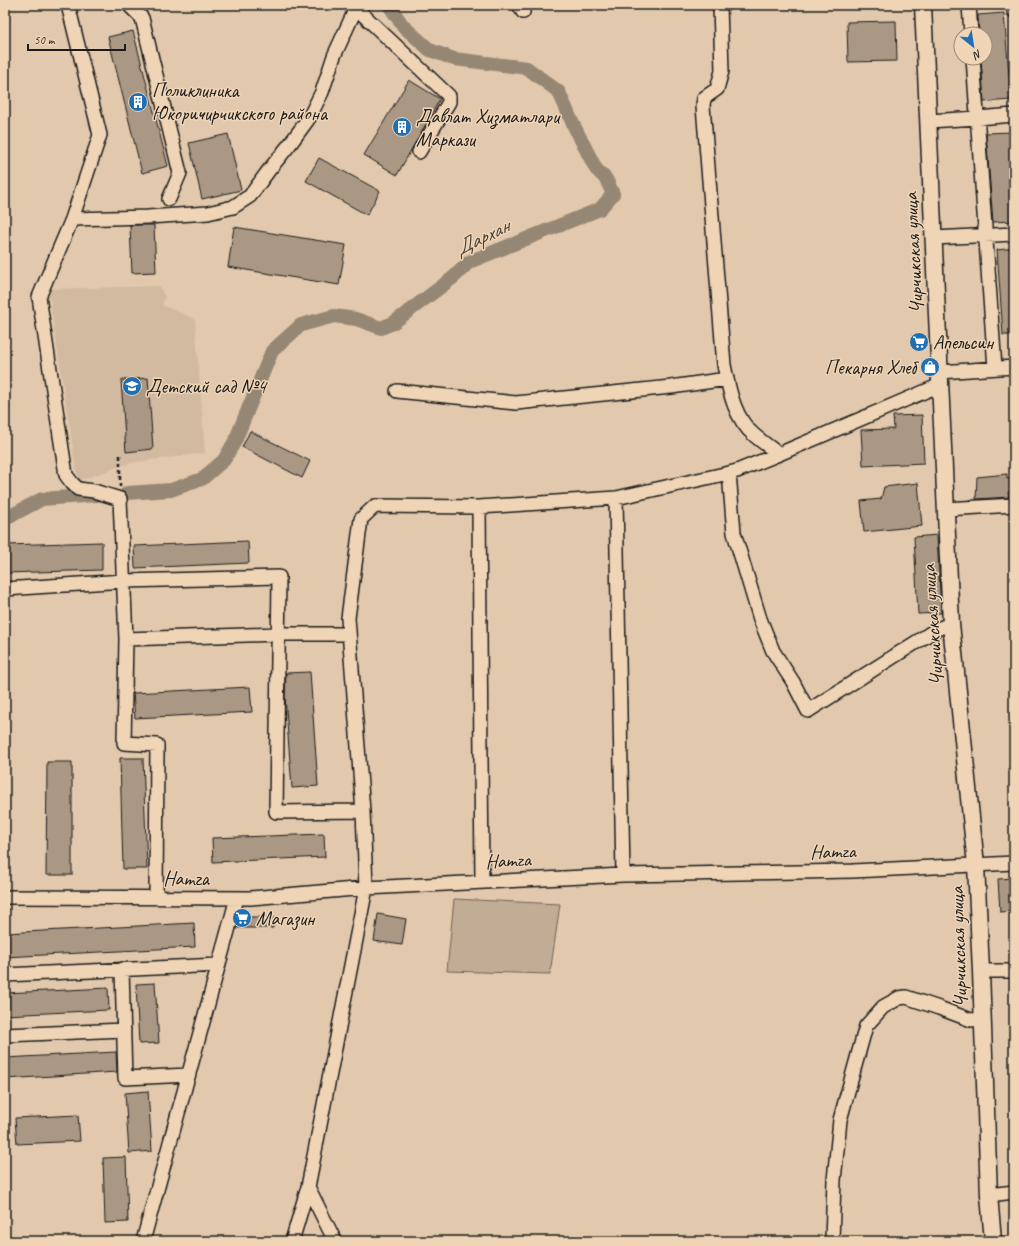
<svg xmlns="http://www.w3.org/2000/svg" width="1019" height="1246" viewBox="0 0 1019 1246" font-family="Caveat,sans-serif">
<rect width="100%" height="100%" fill="#e2c9ad"/>
<filter id="ink" filterUnits="userSpaceOnUse"><feTurbulence type="fractalNoise" baseFrequency=".025" numOctaves="2"/><feDisplacementMap in="SourceGraphic" scale="8" xChannelSelector="R" yChannelSelector="G"/><feConvolveMatrix kernelMatrix="1 2 1 2 8 2 1 2 1" color-interpolation-filters="sRGB"/></filter>
<g filter="url(#ink)">
<path fill="#d2baa1" d="M 160,286 L 165,298 L 162,305 L 195,319 L 205,453 L 130,463 L 78,481 L 48,289 Z"/>
<path fill="#c1ac95" stroke="#6e6458" d="M 454,899 L 560,904 L 550,974 L 447,971 Z"/>
<g fill="none" stroke-linecap="round" stroke-linejoin="round">
<path stroke="#968775" stroke-width="14" d="M 127,493 L 171,490 L 202,479 L 224,460 L 235,441 L 272,351 L 301,325 L 334,316 L 356,319 L 381,328 L 393,323 L 454,277 L 469,262 L 600,209 L 613,194 L 606,179 L 596,169 L 573,124 L 559,92 L 527,68 L 454,59 L 430,50 L 403,26 L 389,5
M 5,519 L 42,499 L 97,495"/>
</g>
<path fill="#ab9884" stroke="#1c1c1c" d="M 1004,13 L 1011,100 L 984,102 L 981,58 L 985,58 L 985,34 L 979,34 L 978,15 Z
M 896,21 L 897,61 L 848,62 L 847,22 Z
M 133,31 L 168,166 L 142,173 L 108,37 Z
M 409,80 L 440,99 L 397,175 L 364,155 Z
M 1013,132 L 1014,221 L 993,222 L 986,133 Z
M 228,134 L 241,190 L 202,199 L 189,143 Z
M 319,158 L 380,191 L 367,215 L 306,181 Z
M 130,225 L 154,225 L 156,272 L 132,273 Z
M 234,227 L 346,245 L 339,285 L 228,267 Z
M 1014,248 L 1014,335 L 1003,335 L 997,250 Z
M 148,378 L 153,449 L 126,452 L 121,380 Z
M 922,415 L 924,463 L 863,466 L 861,430 L 894,429 L 893,416 Z
M 250,431 L 310,461 L 302,478 L 242,447 Z
M 1007,474 L 1007,479 L 1014,478 L 1014,492 L 1008,492 L 1009,497 L 976,499 L 977,477 Z
M 918,483 L 922,526 L 864,532 L 861,501 L 881,499 L 884,487 Z
M 937,535 L 941,613 L 918,614 L 914,537 Z
M 248,541 L 249,563 L 135,568 L 134,546 Z
M 102,542 L 102,570 L 5,573 L 5,545 Z
M 310,672 L 318,786 L 292,788 L 285,696 L 286,673 Z
M 250,687 L 252,712 L 135,718 L 133,693 Z
M 120,758 L 143,758 L 147,869 L 123,869 Z
M 47,762 L 72,762 L 72,875 L 46,875 Z
M 324,834 L 325,857 L 213,862 L 212,838 Z
M 1014,878 L 1014,911 L 1000,912 L 998,879 Z
M 378,914 L 406,919 L 402,945 L 374,941 Z
M 240,917 L 274,917 L 273,928 L 238,928 Z
M 194,923 L 195,947 L 5,957 L 5,933 Z
M 155,983 L 159,1043 L 139,1044 L 136,984 Z
M 108,988 L 109,1010 L 5,1015 L 5,993 Z
M 116,1052 L 117,1072 L 5,1079 L 5,1058 Z
M 148,1091 L 152,1151 L 129,1153 L 125,1093 Z
M 78,1115 L 80,1141 L 17,1144 L 15,1118 Z
M 126,1157 L 128,1222 L 105,1223 L 103,1158 Z"/>
<g fill="none" stroke-linecap="round" stroke-linejoin="round">
<g stroke="#1c1c1c" stroke-width="16">
<path id="minor" d="M 68,5 L 100,135 L 72,219 L 39,297 L 66,475 L 72,483 L 78,489 L 94,491 L 120,499 L 126,639 L 278,634 L 349,634
M 129,5 L 142,18 L 180,173 L 169,199
M 519,5 L 523,12
M 720,5 L 722,71 L 717,89 L 704,98 L 703,106 L 724,365 C 729,389 734,418 754,435 C 762,442 771,448 779,454
M 969,5 L 971,34
M 1013,5 L 1014,11
M 356,8 L 449,96 L 449,102 L 419,152
M 973,58 L 995,368
M 928,121 L 978,118 L 1014,115
M 72,219 L 148,217 L 208,213 L 233,207 L 250,196 L 269,170 L 290,144 L 309,118 L 322,92 L 334,56 L 356,8 L 354,5
M 934,238 L 1014,234
M 940,372 L 1014,367
M 397,391 L 516,403 L 671,387 L 727,379
M 729,473 L 734,533 L 760,619 L 773,651 L 793,682 L 808,711 L 937,629 L 951,624
M 616,498 L 623,875
M 479,507 L 482,882
M 946,509 L 1014,505
M 5,589 L 124,581 L 279,577 L 276,812 L 363,811
M 126,639 L 124,743 L 157,745 L 156,898
M 5,897 L 251,898 L 366,888 L 623,875 L 853,871 L 1014,863
M 122,969 L 125,1078 L 189,1075
M 981,971 L 1014,971
M 5,975 L 219,965
M 5,1035 L 124,1030
M 308,1187 L 335,1241
M 989,1195 L 1014,1192
M 143,1241 L 237,898
M 292,1241 L 308,1187 L 366,888 L 363,811 L 348,618 L 361,519 L 375,506 L 479,507 L 616,498 L 729,473 L 737,471 L 779,454 L 940,385
M 832,1241 L 834,1180 L 840,1120 L 866,1026 L 883,1007 L 899,998 L 906,997 L 939,1008 L 971,1020 L 982,1019"/>
</g>
<g stroke="#1c1c1c" stroke-width="19">
<path id="major" d="M 923,5 L 951,624 L 976,865 L 981,971 L 989,1195 L 993,1241"/>
</g>
<path stroke="#1c1c1c" stroke-width="2.5" stroke-dasharray="4 3" stroke-linecap="butt" d="M 120,487 L 120,453"/>
<use href="#minor" stroke="#efd4b6" stroke-width="13"/>
<use href="#major" stroke="#efd4b6" stroke-width="16"/>
</g>
</g>
<defs>
<g id="building-disc" transform="scale(1)"><circle r="9.5" fill="#1f6fb2" stroke="#efd4b6"/><path d="M-4-6H4V6H1V3H-1V6H-4ZM-2.5-4.3h1.7v1.8h-1.7ZM.8-4.3h1.7v1.8H.8ZM-2.5-1h1.7V.8h-1.7ZM.8-1h1.7V.8H.8Z" fill="#fff"/></g>
<g id="supermarket-disc" transform="scale(1)"><circle r="9.5" fill="#1f6fb2" stroke="#efd4b6"/><path d="M-6-5.5h2.5l.6 2H6L4.5 2H-2.5L-4.4-4H-6ZM-1.5 3.2a1.3 1.3 0 1 0 .1 0ZM3 3.2a1.3 1.3 0 1 0 .1 0Z" fill="#fff"/></g>
<g id="shop-disc" transform="scale(1)"><circle r="9.5" fill="#1f6fb2" stroke="#efd4b6"/><path d="M-5-2.5h2.3a2.7 3.5 0 0 1 5.4 0H5L5.5 6h-11ZM-1.5-2.5h3a1.5 2.3 0 0 0-3 0Z" fill="#fff"/></g>
<g id="school-disc" transform="scale(1)"><circle r="9.5" fill="#1f6fb2" stroke="#efd4b6"/><path d="M0-5L7-2L0 1L-7-2ZM-4 1L0 2.5L4 1V4Q0 6-4 4Z" fill="#fff"/></g>
</defs>
<g fill-rule="evenodd">
<use href="#building-disc" x="138" y="102"/>
<use href="#building-disc" x="402" y="127"/>
<use href="#supermarket-disc" x="919" y="342"/>
<use href="#shop-disc" x="930" y="367"/>
<use href="#school-disc" x="132" y="386"/>
<use href="#supermarket-disc" x="242" y="918"/>
</g>
<g text-anchor="middle" stroke-width="3" stroke-linejoin="round" paint-order="stroke">
<g font-size="20" fill="#1c1c1c" stroke="#efd4b6" text-anchor="start">
<text x="152" y="97">Поликлиника<tspan x="152" dy="23">Юкоричирчикского района</tspan></text>
<text x="416" y="123">Давлат Хизматлари<tspan x="416" dy="23">Маркази</tspan></text>
<text x="933" y="349">Апельсин</text>
<text x="916" y="374" text-anchor="end">Пекарня Хлеб</text>
<text x="146" y="393">Детский сад №4</text>
<text x="256" y="925">Магазин</text>
</g>
<g font-size="20" fill="#1c1c1c" stroke="#efd4b6">
<text transform="translate(913 253) rotate(-93)" y="7">Чирчикская улица</text>
<text transform="translate(932 625) rotate(-94)" y="7">Чирчикская улица</text>
<text transform="translate(833 851) rotate(-1)" y="7">Hamza</text>
<text transform="translate(508 860) rotate(-3)" y="7">Hamza</text>
<text x="186" y="885">Hamza</text>
<text transform="translate(958 947) rotate(-92)" y="7">Чирчикская улица</text>
</g>
<g font-size="21" font-style="italic" fill="#47413b" stroke="#efd4b6">
<text transform="translate(482 237) rotate(-26)" y="7">Дархан</text>
</g>
</g>
<rect width="1019" height="1246" fill="none" stroke="#efd4b6" stroke-width="20"/>
<rect x="10" y="10" width="999" height="1226" fill="none" stroke="#1c1c1c" stroke-width="1.5" filter="url(#ink)"/>
<g transform="translate(973 46) rotate(150)"><circle r="19" fill="#efd4b6" stroke="#9b8a78"/>
<path d="M0-3L7 15L0 10L-7 15Z" fill="#1f6fb2"/>
<text y="-6" font-size="11" font-weight="bold" text-anchor="middle" fill="#1c1c1c">N</text>
</g>
<path d="M28 44v6h97v-6" fill="none" stroke="#1c1c1c" stroke-width="2"/>
<text x="34" y="44" font-size="12" fill="#1c1c1c" stroke="#efd4b6" stroke-width="3" paint-order="stroke">50 m</text>
</svg>
